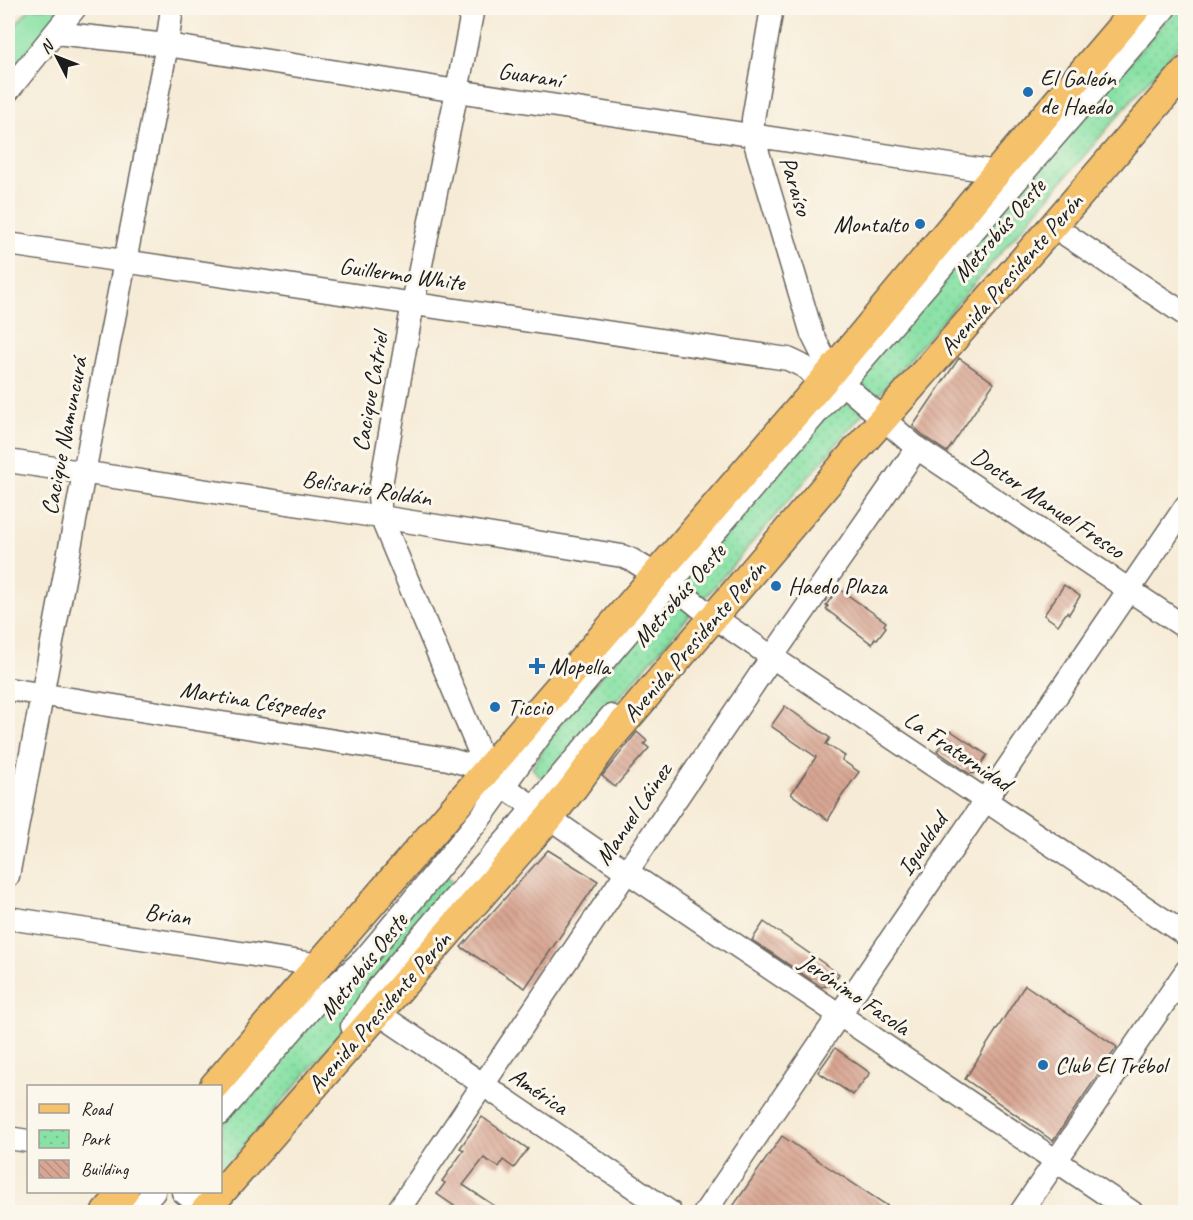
<svg xmlns="http://www.w3.org/2000/svg" width="1193" height="1220" viewBox="0 0 1193 1220" font-family="Caveat,sans-serif">
<defs>
<pattern id="park-dots" width="8" height="8" patternUnits="userSpaceOnUse" patternTransform="scale(1.5)"><rect width="8" height="8" fill="#88e1a5"/><path d="M2 2h.1M6 6h.1" fill="none" stroke="#75c08d" stroke-width="1.8" stroke-linecap="round"/></pattern>
<pattern id="building-back-hatch" width="6" height="6" patternUnits="userSpaceOnUse" patternTransform="scale(1.5)"><rect width="6" height="6" fill="#d8a693"/><path d="M-1 5l2 2M0 0l6 6M5-1l2 2" fill="none" stroke="#b98e7e"/></pattern>
</defs>
<rect width="100%" height="100%" fill="#fbf7ec"/>
<filter id="ink" filterUnits="userSpaceOnUse"><feTurbulence type="fractalNoise" baseFrequency=".0167" numOctaves="2"/><feDisplacementMap in="SourceGraphic" scale="12" xChannelSelector="R" yChannelSelector="G"/><feConvolveMatrix kernelMatrix="1 2 1 2 8 2 1 2 1" color-interpolation-filters="sRGB"/></filter>
<filter id="wash" filterUnits="userSpaceOnUse"><feTurbulence type="fractalNoise" baseFrequency=".008" numOctaves="4" result="noise"/><feDisplacementMap in="SourceGraphic" scale="24" xChannelSelector="R" yChannelSelector="G"/><feGaussianBlur stdDeviation="1.35" result="paint"/><feColorMatrix in="noise" values="0 0 0 0 0 0 0 0 0 0 0 0 0 0 0 0 0 1.4 0 .05"/><feComposite in="paint" operator="in"/></filter>
<g filter="url(#wash)">
<rect width="100%" height="100%" fill="#f6ebd6"/>
<path fill="#88e1a5" stroke="#527e60" stroke-width="1.5" d="M 30,8 L 66,8 L 8,78 L 8,34 Z"/>
<path fill="url(#park-dots)" stroke="#527e60" stroke-width="1.5" d="M 1176,8 L 1185,8 L 1185,38 L 546,783 L 532,768 L 555,730 Z
M 440,872 L 459,887 L 360,1011 L 221,1173 L 221,1122 Z"/>
<g id="blocks">
<path fill="url(#building-back-hatch)" d="M 959,358 L 994,383 L 947,452 L 925,437 L 913,426 Z
M 1064,585 L 1080,596 L 1069,614 L 1067,612 L 1058,625 L 1044,615 Z
M 839,589 L 886,622 L 884,625 L 886,627 L 877,639 L 875,638 L 872,644 L 826,609 L 828,606 L 826,605 L 835,593 L 837,593 Z
M 785,706 L 830,738 L 826,744 L 845,756 L 842,760 L 859,772 L 839,800 L 840,800 L 828,820 L 791,794 L 816,757 L 771,726 Z
M 951,731 L 987,755 L 975,773 L 970,774 L 937,751 Z
M 637,732 L 647,741 L 644,744 L 649,748 L 615,787 L 602,776 Z
M 548,850 L 598,881 L 525,988 L 461,947 Z
M 764,922 L 839,974 L 833,984 L 822,987 L 752,940 Z
M 1025,985 L 1117,1047 L 1053,1141 L 965,1079 Z
M 835,1048 L 870,1073 L 853,1095 L 818,1072 Z
M 482,1117 L 528,1149 L 514,1168 L 503,1160 L 499,1167 L 484,1158 L 463,1185 L 504,1212 L 463,1212 L 437,1194 L 445,1183 L 442,1181 L 464,1150 L 460,1148 Z
M 782,1136 L 825,1165 L 897,1212 L 729,1212 Z"/>
</g>
</g>
<g filter="url(#ink)">
<use href="#blocks" fill-opacity="0" stroke="#68645d" stroke-width="1.5"/>
<g fill="none" stroke-linecap="round" stroke-linejoin="round">
<g stroke="#68645d" stroke-width="25">
<path id="minor" d="M 473,8 L 457,91 L 413,303 L 379,496 L 381,517 L 487,770 L 512,792 L 626,871 L 1132,1212
M 772,8 L 753,119 L 753,136 L 812,334 L 831,372 L 843,384 L 917,448 L 1186,628
M 55,33 L 167,45 L 457,91 L 997,172
M 8,91 L 75,8
M 1053,226 L 1186,315
M 8,244 L 788,359 C 805,367 812,368 819,387
M 8,461 L 381,517 L 622,556 L 632,560 L 671,584 L 702,609 L 772,657 L 1186,935
M 8,689 L 448,759 L 487,770
M 8,876 L 84,473 L 167,45 L 172,8
M 8,918 L 320,965
M 378,1013 L 670,1212
M 352,1026 L 359,1017 L 379,986 L 440,914 L 507,839 L 611,716
M 220,1114 L 315,1004 L 364,959 L 380,940 L 481,817 L 542,733 L 1165,8
M 8,1138 L 28,1141
M 183,1192 L 208,1212
M 136,1212 L 154,1192
M 397,1212 L 772,657 L 917,448
M 705,1212 L 1186,506
M 1021,1212 L 1186,971"/>
</g>
<g stroke="#68645d" stroke-width="31">
<path id="major" d="M 214,1086 L 831,372 L 997,172 L 1137,8
M 106,1212 L 124,1192
M 204,1212 L 549,818 L 573,788 L 607,742 L 863,442 L 1053,226 L 1186,71"/>
</g>
<use href="#minor" stroke="#fff" stroke-width="22"/>
<use href="#major" stroke="#f5c16b" stroke-width="28"/>
</g>
</g>
<g fill="#1f6fb2" stroke="#fbf7ec" stroke-width="2">
<circle cx="1028" cy="92" r="6"/>
<circle cx="920" cy="224" r="6"/>
<circle cx="776" cy="586" r="6"/>
<path d="M534 657h6v6h6v6h-6v6h-6v-6h-6v-6h6z"/>
<circle cx="495" cy="707" r="6"/>
<circle cx="1043" cy="1065" r="6"/>
</g>
<g text-anchor="middle" stroke-width="6" stroke-linejoin="round" paint-order="stroke">
<g font-size="24" fill="#1c1c1c" stroke="#fbf7ec">
<text transform="translate(530 75) rotate(9)" y="8">Guaraní</text>
<text transform="translate(796 186) rotate(73)" y="8">Paraíso</text>
<text transform="translate(999 230) rotate(-49)" y="8">Metrobús Oeste</text>
<text transform="translate(402 274) rotate(8)" y="8">Guillermo White</text>
<text transform="translate(1011 274) rotate(-49)" y="8">Avenida Presidente Perón</text>
<text transform="translate(370 392) rotate(-80)" y="8">Cacique Catriel</text>
<text transform="translate(64 436) rotate(-79)" y="8">Cacique Namuncurá</text>
<text transform="translate(367 488) rotate(9)" y="8">Belisario Roldán</text>
<text transform="translate(1048 503) rotate(34)" y="8">Doctor Manuel Fresco</text>
<text transform="translate(679 595) rotate(-49)" y="8">Metrobús Oeste</text>
<text transform="translate(694 641) rotate(-49)" y="8">Avenida Presidente Perón</text>
<text transform="translate(252 700) rotate(9)" y="8">Martina Céspedes</text>
<text transform="translate(958 751) rotate(34)" y="8">La Fraternidad</text>
<text transform="translate(633 814) rotate(-56)" y="8">Manuel Láinez</text>
<text transform="translate(922 844) rotate(-56)" y="8">Igualdad</text>
<text transform="translate(168 914) rotate(8)" y="8">Brian</text>
<text transform="translate(363 966) rotate(-52)" y="8">Metrobús Oeste</text>
<text transform="translate(855 994) rotate(34)" y="8">Jerónimo Fasola</text>
<text transform="translate(379 1012) rotate(-49)" y="8">Avenida Presidente Perón</text>
<text transform="translate(539 1091) rotate(34)" y="8">América</text>
</g>
<g font-size="24" fill="#1c1c1c" stroke="#fbf7ec" text-anchor="start">
<text x="1040" y="86">El Galeón<tspan x="1040" dy="28">de Haedo</tspan></text>
<text x="908" y="232" text-anchor="end">Montalto</text>
<text x="788" y="594">Haedo Plaza</text>
<text x="549" y="674">Mopella</text>
<text x="507" y="715">Ticcio</text>
<text x="1055" y="1073">Club El Trébol</text>
</g>
</g>
<rect width="1193" height="1220" fill="none" stroke="#fbf7ec" stroke-width="30"/>
<rect x="27" y="1085" width="195" height="108" fill="#fbf7ec" stroke="#a29f99" stroke-width="1.5"/>
<rect x="39" y="1104" width="30" height="9" fill="#f5c16b" stroke="#a29f99" stroke-width="1.5"/>
<text x="81" y="1115" font-size="18" fill="#1c1c1c">Road</text>
<rect x="39" y="1130" width="30" height="18" fill="url(#park-dots)" stroke="#a29f99" stroke-width="1.5"/>
<text x="81" y="1145" font-size="18" fill="#1c1c1c">Park</text>
<rect x="39" y="1160" width="30" height="18" fill="url(#building-back-hatch)" stroke="#a29f99" stroke-width="1.5"/>
<text x="81" y="1175" font-size="18" fill="#1c1c1c">Building</text>
<g transform="translate(57 57) rotate(312)" stroke="#fbf7ec" stroke-width="4.5" paint-order="stroke">
<path d="M0-4.5L10 22L0 15L-10 22Z" fill="#1c1c1c"/>
<text y="-9" font-size="16" font-weight="bold" text-anchor="middle" fill="#1c1c1c">N</text>
</g>
</svg>
